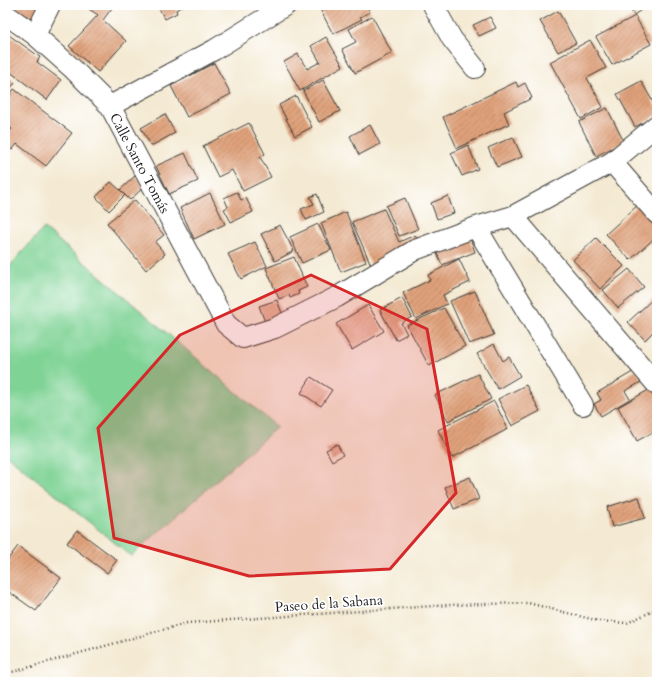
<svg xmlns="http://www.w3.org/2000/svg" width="662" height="687" viewBox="0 0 662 687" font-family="Cardo,serif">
<defs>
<pattern id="building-hatch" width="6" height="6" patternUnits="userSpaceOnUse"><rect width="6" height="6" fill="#e0a27c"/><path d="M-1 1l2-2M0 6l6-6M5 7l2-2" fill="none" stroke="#b58365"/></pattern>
</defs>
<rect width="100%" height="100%" fill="#fff"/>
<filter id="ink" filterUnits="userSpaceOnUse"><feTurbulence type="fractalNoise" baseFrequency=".025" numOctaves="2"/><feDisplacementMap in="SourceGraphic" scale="8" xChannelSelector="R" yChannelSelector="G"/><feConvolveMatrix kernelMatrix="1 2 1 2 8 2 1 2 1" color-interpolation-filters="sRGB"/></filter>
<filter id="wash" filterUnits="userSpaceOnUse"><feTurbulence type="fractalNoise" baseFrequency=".012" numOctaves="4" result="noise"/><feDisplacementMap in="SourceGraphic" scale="16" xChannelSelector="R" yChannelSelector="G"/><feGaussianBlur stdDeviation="0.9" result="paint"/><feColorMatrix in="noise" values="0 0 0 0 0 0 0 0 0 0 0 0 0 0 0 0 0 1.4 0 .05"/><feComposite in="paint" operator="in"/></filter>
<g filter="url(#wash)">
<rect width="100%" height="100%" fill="#f4ead3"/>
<path fill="#7fd395" stroke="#4e7858" d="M 44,228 L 277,427 L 131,556 L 5,454 L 5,271 Z"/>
<g id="blocks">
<path fill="url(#building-hatch)" d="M 8,5 L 43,5 L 33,20 Z
M 83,5 L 114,5 L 103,20 L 126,41 L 98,72 L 69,46 L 98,15 Z
M 157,5 L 185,5 L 176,10 L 177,13 L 165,19 Z
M 333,5 L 366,5 L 370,12 L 360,17 L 362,19 L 333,34 L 321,11 Z
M 627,5 L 648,5 L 634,15 Z
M 558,11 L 576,43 L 558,52 L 540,21 Z
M 372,16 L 392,53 L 355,73 L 342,49 L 356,42 L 349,29 Z
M 635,16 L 651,44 L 612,65 L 596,37 Z
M 490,17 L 496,28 L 479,36 L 473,25 Z
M 6,33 L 40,57 L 37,62 L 61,80 L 47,100 L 5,68 Z
M 326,37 L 343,66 L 300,91 L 284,62 L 298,54 L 307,69 L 320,62 L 311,46 Z
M 590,40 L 606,68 L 587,78 L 603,107 L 581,119 L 550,62 Z
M 214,63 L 231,94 L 187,117 L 171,86 Z
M 5,74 L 15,83 L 5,94 Z
M 323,80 L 340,111 L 319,122 L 303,91 Z
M 641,81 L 657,109 L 657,115 L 635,127 L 617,94 Z
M 516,82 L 518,87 L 525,83 L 532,98 L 504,112 L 509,124 L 457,148 L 443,117 Z
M 14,89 L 72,133 L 46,166 L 17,144 L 12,150 L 5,144 L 5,137 L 12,129 L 5,123 L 5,101 Z
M 296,96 L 312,127 L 295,136 L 279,105 Z
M 607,108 L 624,142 L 596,156 L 579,122 Z
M 165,114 L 175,133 L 151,146 L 141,128 Z
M 249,123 L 265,154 L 260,157 L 271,177 L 243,191 L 232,170 L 218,177 L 203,146 Z
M 370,125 L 380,144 L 359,155 L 350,136 Z
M 513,137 L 522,157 L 497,167 L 488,148 Z
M 468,145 L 478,169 L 462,176 L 451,153 Z
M 185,153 L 198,181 L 169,194 L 156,166 Z
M 135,176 L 145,186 L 130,200 L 120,190 L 125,195 L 109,211 L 96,197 L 111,182 L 120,190 Z
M 237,192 L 241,200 L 246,198 L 253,212 L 231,222 L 224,209 L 228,207 L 224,198 Z
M 210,193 L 225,224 L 194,239 L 180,208 Z
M 317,194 L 324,212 L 306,220 L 301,209 L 314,204 L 310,197 Z
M 448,196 L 454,213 L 437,219 L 431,203 Z
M 405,198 L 418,229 L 399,236 L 386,206 Z
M 135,200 L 164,235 L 155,242 L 165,254 L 146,270 L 107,223 Z
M 639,204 L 657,224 L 657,236 L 630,260 L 606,234 Z
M 384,209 L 399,242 L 415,235 L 420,245 L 372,267 L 352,222 Z
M 346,212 L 366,262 L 341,272 L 321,223 Z
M 318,224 L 331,250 L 302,263 L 290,237 Z
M 280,225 L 294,251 L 275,261 L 261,234 Z
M 470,238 L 475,252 L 442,265 L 436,251 Z
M 596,238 L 624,266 L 600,289 L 573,260 Z
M 255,242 L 267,266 L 241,279 L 228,254 Z
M 294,257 L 307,287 L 298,291 L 299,294 L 290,298 L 289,295 L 279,299 L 266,268 Z
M 459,259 L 470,282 L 443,295 L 447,304 L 416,319 L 403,293 L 430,280 L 428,275 Z
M 629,269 L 644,287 L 618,308 L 603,290 Z
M 475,291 L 494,335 L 469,344 L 450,301 Z
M 656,296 L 657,328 L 645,340 L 628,322 Z
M 402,298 L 412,317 L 401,323 L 407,334 L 396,340 L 380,310 Z
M 277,300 L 283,316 L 265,322 L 259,306 Z
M 368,305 L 384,331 L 352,350 L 336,324 Z
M 444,308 L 465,346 L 429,366 L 407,325 Z
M 494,344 L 503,361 L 509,357 L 520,376 L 498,389 L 477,354 Z
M 636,370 L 643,381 L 625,391 L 630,399 L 601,416 L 594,404 L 601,400 L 597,393 Z
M 478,374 L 491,399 L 448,421 L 435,395 Z
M 311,377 L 332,390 L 321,406 L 301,393 Z
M 526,385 L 540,411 L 512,426 L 498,399 Z
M 654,387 L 657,392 L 657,430 L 637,441 L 618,407 Z
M 494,401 L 508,429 L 452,458 L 438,430 Z
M 337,444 L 343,455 L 332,461 L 326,450 Z
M 470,477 L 479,499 L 454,509 L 445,487 Z
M 639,497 L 645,518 L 612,527 L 607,507 Z
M 77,530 L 117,560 L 107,573 L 67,543 Z
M 18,546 L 61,578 L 36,611 L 5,589 L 5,563 Z"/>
</g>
</g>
<g filter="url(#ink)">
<use href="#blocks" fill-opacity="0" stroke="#3c3b37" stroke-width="1"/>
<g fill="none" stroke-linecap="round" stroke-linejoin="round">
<g stroke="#3c3b37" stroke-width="22">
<path id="street" d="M 433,5 L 452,39 L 475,68
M 5,14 L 35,35 L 72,68 L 110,106 L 226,324 L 243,338 L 275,328 L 337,297 L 415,250 L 476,227 L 513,216 L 612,162 L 657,125
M 35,35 L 50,5
M 110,106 L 214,50 L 286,5
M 612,162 L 657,214
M 513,216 L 657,385
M 476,227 L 583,405"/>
</g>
<path stroke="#3c3b37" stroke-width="2.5" stroke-dasharray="1 3" stroke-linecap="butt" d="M 5,674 L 187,623 L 448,605 L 528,603 L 599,621 L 627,623 L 657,609"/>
<use href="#street" stroke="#fff" stroke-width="20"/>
</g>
</g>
<path fill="#d62828" fill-opacity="0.2" stroke="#d62828" stroke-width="3" stroke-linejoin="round" d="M 311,275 L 427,329 L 456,493 L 390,569 L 249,576 L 114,538 L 98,428 L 180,335 Z"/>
<g text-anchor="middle" stroke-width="3.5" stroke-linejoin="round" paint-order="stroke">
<g font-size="14" fill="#1c1c1c" stroke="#fff">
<text transform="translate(140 163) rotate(62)" y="5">Calle Santo Tomás</text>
<text transform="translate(329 603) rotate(-4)" y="5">Paseo de la Sabana</text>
</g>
</g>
<rect width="662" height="687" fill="none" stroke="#fff" stroke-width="20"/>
</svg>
